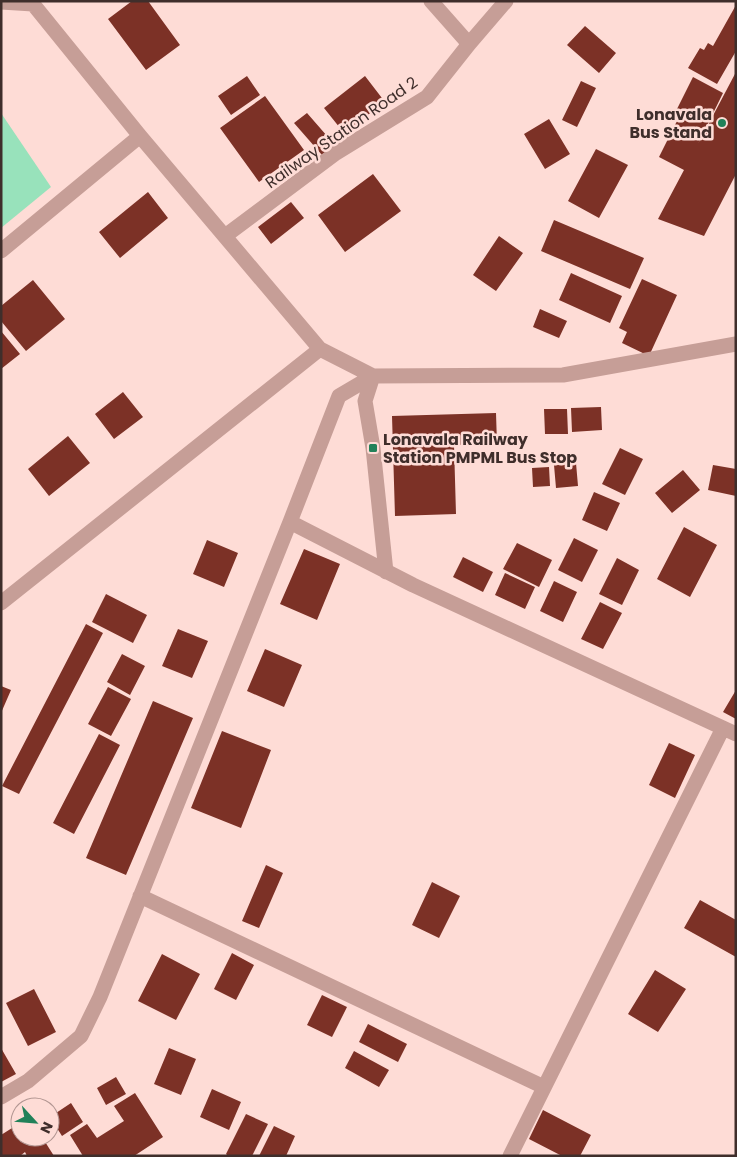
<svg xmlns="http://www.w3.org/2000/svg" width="737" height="1157" viewBox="0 0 737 1157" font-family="Poppins,sans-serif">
<rect width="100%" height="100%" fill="#fedcd6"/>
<path fill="#98e2bb" d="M 1,113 L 51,187 L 1,228 Z"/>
<path fill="#7c3126" d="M 132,1 L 148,1 L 180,45 L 146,70 L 108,19 Z
M 736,5 L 736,51 L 717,84 L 688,68 L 700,48 L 704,50 L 708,43 L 713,46 Z
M 585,26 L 616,53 L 599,73 L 567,45 Z
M 736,72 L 736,174 L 704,236 L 658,219 L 684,170 L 659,157 L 678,119 L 673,117 L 693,77 L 723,93 L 698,144 Z
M 247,76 L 260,95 L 231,115 L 218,96 Z
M 365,76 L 385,102 L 344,133 L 324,108 Z
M 581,81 L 596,88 L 577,127 L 562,120 Z
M 265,96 L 304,150 L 259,182 L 220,128 Z
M 307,113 L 334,144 L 322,155 L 294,123 Z
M 549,119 L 570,154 L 545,169 L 524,134 Z
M 596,149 L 628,165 L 599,218 L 568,201 Z
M 373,174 L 401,211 L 345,252 L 318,215 Z
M 148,192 L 168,218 L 120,258 L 99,232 Z
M 291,202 L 304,218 L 271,244 L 258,227 Z
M 554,220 L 644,258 L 630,289 L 541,251 Z
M 499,236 L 523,253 L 496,291 L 473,275 Z
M 571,273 L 622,296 L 610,323 L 559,300 Z
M 642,279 L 677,295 L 649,356 L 622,343 L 627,332 L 619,328 Z
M 33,280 L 65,319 L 26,351 L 1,321 L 1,306 Z
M 540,309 L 567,321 L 559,338 L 533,327 Z
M 1,331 L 20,354 L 1,369 Z
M 123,392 L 143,417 L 114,439 L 95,414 Z
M 601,407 L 602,430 L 572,432 L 571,408 Z
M 544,409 L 567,409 L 568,434 L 545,434 Z
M 496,413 L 497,444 L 454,445 L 456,514 L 395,516 L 392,416 Z
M 68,436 L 90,463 L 49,496 L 28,469 Z
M 620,448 L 643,459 L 625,495 L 602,484 Z
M 576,463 L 578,486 L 556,488 L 554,465 Z
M 713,465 L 736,469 L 736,496 L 708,490 Z
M 549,467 L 550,486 L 533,487 L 532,468 Z
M 683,470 L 700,490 L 672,513 L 655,493 Z
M 594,492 L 620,503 L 607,531 L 582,520 Z
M 684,527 L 717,545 L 690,597 L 657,579 Z
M 574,538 L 598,550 L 582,582 L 558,570 Z
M 207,540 L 238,553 L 224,587 L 193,574 Z
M 517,543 L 552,560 L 539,587 L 503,569 Z
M 304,549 L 340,564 L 317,620 L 280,604 Z
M 463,557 L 493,572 L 483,592 L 453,577 Z
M 617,558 L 639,570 L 622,605 L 599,594 Z
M 505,573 L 535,587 L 525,609 L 495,595 Z
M 554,581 L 577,592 L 563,622 L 540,611 Z
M 106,594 L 147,615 L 133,643 L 92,622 Z
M 600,602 L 622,613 L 603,649 L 581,639 Z
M 86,624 L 103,633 L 19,794 L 2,786 Z
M 178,629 L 208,641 L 192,678 L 162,666 Z
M 265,649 L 302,665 L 284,707 L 247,691 Z
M 122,654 L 145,666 L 130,695 L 107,682 Z
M 1,686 L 11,690 L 1,713 Z
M 108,687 L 131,699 L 111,736 L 88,724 Z
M 736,690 L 736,719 L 723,712 Z
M 153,701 L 193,718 L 126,875 L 86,858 Z
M 222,731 L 271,750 L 241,828 L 191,808 Z
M 99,734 L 120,745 L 74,834 L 53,823 Z
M 669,743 L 695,755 L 675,798 L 649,785 Z
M 266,865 L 283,873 L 259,928 L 242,921 Z
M 432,882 L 460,896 L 439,938 L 412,925 Z
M 700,900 L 736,920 L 736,957 L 684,928 Z
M 232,953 L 254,965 L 236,1000 L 214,989 Z
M 162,954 L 200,974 L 176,1020 L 138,1001 Z
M 655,970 L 686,989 L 658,1032 L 628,1014 Z
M 34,989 L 56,1032 L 28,1046 L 6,1003 Z
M 322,995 L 347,1007 L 332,1037 L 307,1025 Z
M 368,1024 L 407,1044 L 398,1062 L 359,1042 Z
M 1,1048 L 16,1074 L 1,1082 Z
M 169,1048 L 196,1059 L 181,1095 L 154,1084 Z
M 354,1051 L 389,1070 L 379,1087 L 345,1068 Z
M 116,1077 L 126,1094 L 106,1105 L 97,1088 Z
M 212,1089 L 241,1102 L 229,1130 L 200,1117 Z
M 135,1093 L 163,1137 L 134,1156 L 83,1156 L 70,1135 L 87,1124 L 97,1138 L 124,1121 L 114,1106 Z
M 71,1103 L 83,1122 L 62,1136 L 50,1117 Z
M 543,1110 L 591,1135 L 580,1156 L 562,1156 L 529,1139 Z
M 246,1114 L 268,1124 L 252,1156 L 228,1156 L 226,1154 Z
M 20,1123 L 20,1137 L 42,1137 L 54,1156 L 27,1156 L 25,1152 L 20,1156 L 1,1156 L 1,1135 Z
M 274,1126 L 295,1136 L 286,1156 L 259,1156 Z"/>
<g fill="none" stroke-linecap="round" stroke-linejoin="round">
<path stroke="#c69e97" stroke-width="15" d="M 431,1 L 469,44
M 1,2 L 33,4 L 140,136 L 320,349 L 373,376 L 563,375 L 736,344
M 225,236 L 336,153 L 427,97 L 469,44 L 506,1
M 1,251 L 140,136
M 373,376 L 365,401 L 373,448 L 386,572
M 290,522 L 413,585 L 736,734
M 1,603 L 320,349
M 140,896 L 544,1087
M 1,1097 L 28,1081 L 81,1036 L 100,997 L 290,522 L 339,396 L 373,376
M 510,1156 L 723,728"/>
</g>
<g fill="#218159" stroke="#fedcd6" stroke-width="2">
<circle cx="722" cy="123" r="5"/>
<rect x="368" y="443" width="10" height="10" rx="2.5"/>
</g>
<g text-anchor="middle" stroke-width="5" stroke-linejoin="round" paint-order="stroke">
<g font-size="16" font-weight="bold" fill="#3f2e2b" stroke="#fedcd6" text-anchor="end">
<text x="712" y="120">Lonavala<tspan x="712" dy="18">Bus Stand</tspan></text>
<text x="383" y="445" text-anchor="start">Lonavala Railway<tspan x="383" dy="18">Station PMPML Bus Stop</tspan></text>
</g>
<g font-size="16" fill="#3f2e2b" stroke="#fedcd6">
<text transform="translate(341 132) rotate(-35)" y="6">Railway Station Road 2</text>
</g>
</g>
<rect width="737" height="1157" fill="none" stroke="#3f2e2b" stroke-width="5"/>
<g transform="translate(35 1122) rotate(116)"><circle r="24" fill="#fedcd6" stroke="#b29692"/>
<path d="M0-4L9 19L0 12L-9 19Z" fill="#218159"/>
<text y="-8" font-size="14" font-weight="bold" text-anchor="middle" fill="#3f2e2b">N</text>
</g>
</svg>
